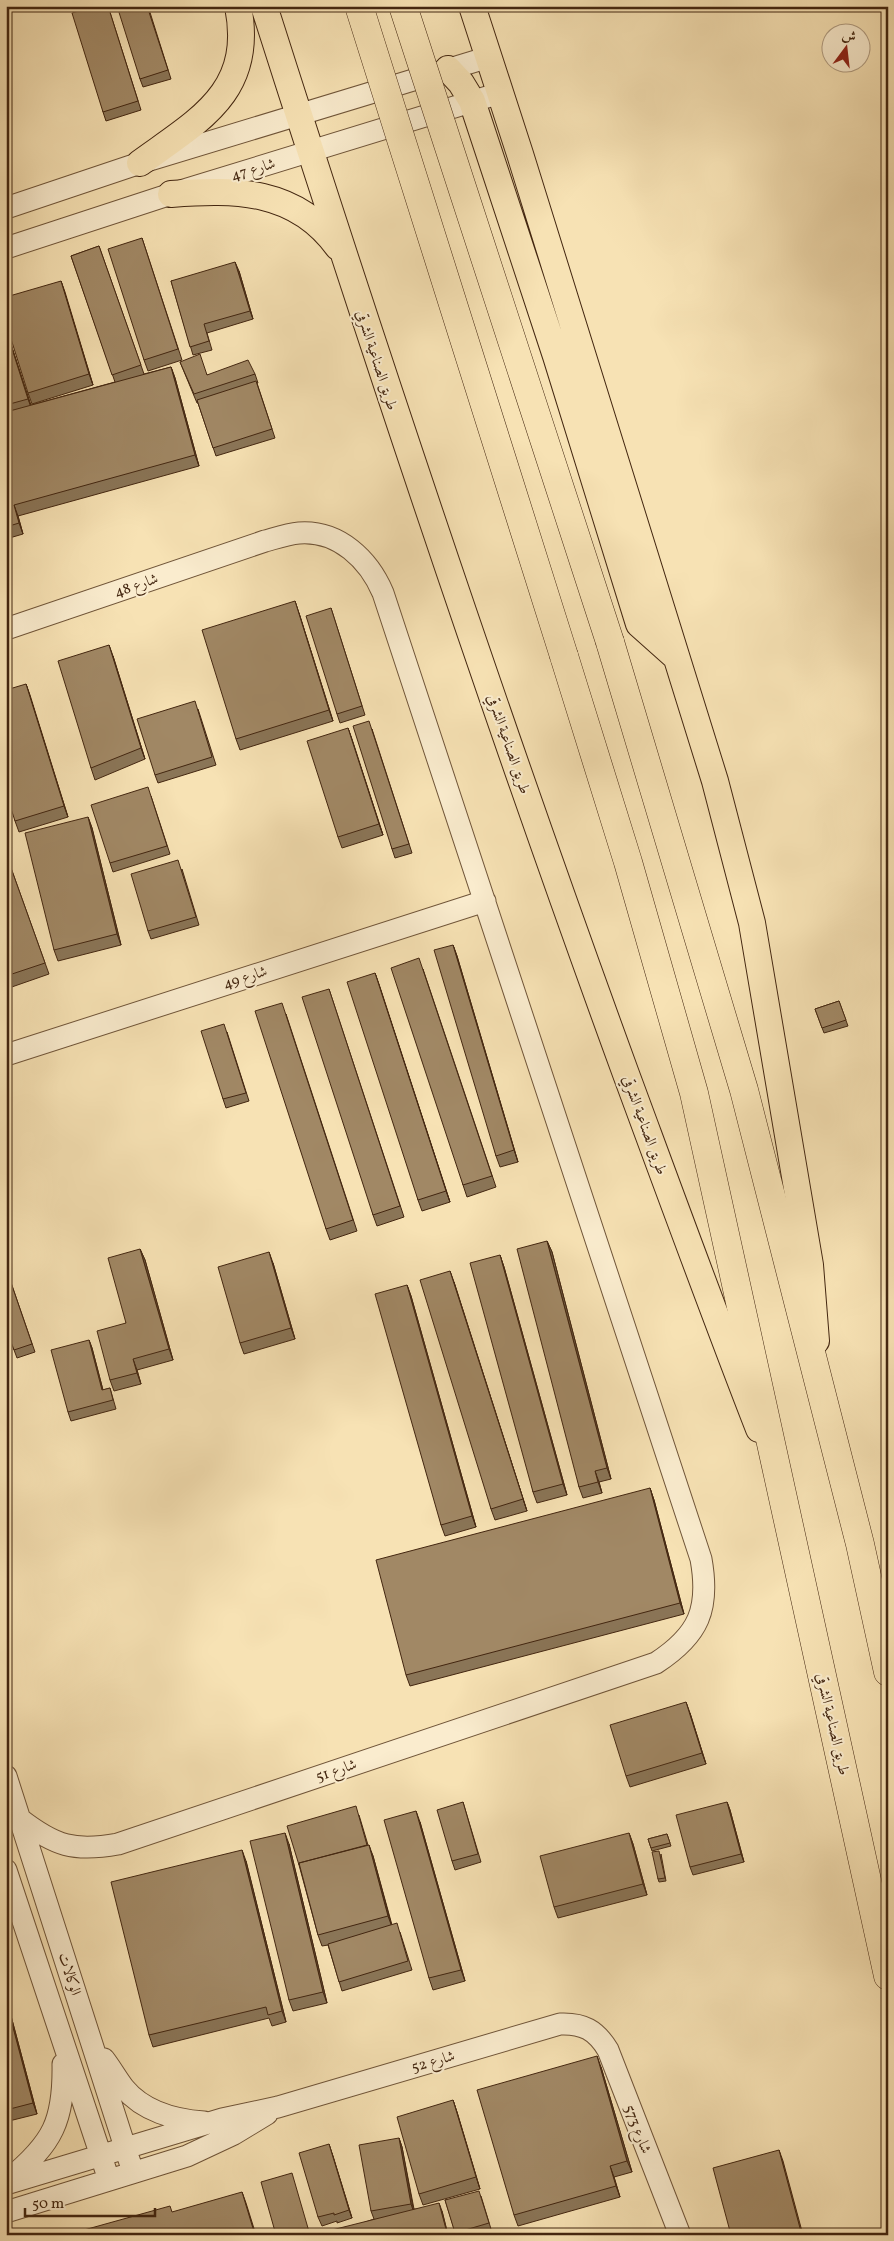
<svg xmlns="http://www.w3.org/2000/svg" width="894" height="2241" viewBox="0 0 894 2241" font-family="Vollkorn,Amiri,serif">
<rect width="100%" height="100%" fill="#f7e2b4"/>
<filter id="stains"><feTurbulence type="fractalNoise" baseFrequency=".004" numOctaves="4"/><feColorMatrix values="0 0 0 0 .2 0 0 0 0 .09 0 0 0 0 .02 0 0 0 .5 -.17"/></filter>
<radialGradient id="worn" r=".72"><stop offset=".6" stop-color="#630" stop-opacity="0"/><stop offset="1" stop-color="#630" stop-opacity=".3"/></radialGradient>
<g fill="none" stroke-linecap="round" stroke-linejoin="round">
<g stroke="#705539" stroke-width="23">
<path id="minor" d="M 6,208 L 140,163 L 489,57
M 6,248 L 171,194 L 500,93
M 6,629 L 265,541 C 276,538 288,534 299,533 C 339,530 369,560 383,593 L 701,1559 C 710,1609 699,1635 656,1663 L 118,1844 C 74,1852 55,1846 20,1819
M 6,1055 L 485,901
M 6,1776 L 133,2172
M 6,1870 L 109,2180
M 104,2059 C 111,2068 117,2079 124,2088 C 143,2111 175,2120 204,2122
M 9,2179 C 53,2143 64,2121 63,2064
M 6,2184 L 222,2119 L 278,2107 L 560,2024 C 583,2023 596,2030 608,2050 L 680,2235
M 6,2212 L 187,2156 L 234,2134 L 267,2114"/>
</g>
<g stroke="#432610" stroke-width="28">
<path id="major" d="M 264,6 C 378,364 497,721 626,1074 C 670,1193 713,1311 759,1429
M 472,6 L 520,154 L 715,781 L 752,923 L 810,1265 L 816,1341
M 448,69 L 461,83 L 472,101 L 556,356 L 639,624 L 676,657
M 140,163 C 199,120 255,92 238,6
M 171,194 C 235,189 296,189 338,247"/>
</g>
<g stroke="#432610" stroke-width="29">
<path id="highway" d="M 610,642 L 744,1090 L 860,1544 L 888,1672
M 564,656 L 628,862 L 694,1093 L 888,1976"/>
</g>
<use href="#minor" stroke="#faecce" stroke-width="21"/>
<use href="#major" stroke="#f7e2b4" stroke-width="26"/>
<use href="#highway" stroke="#f7e2b4" stroke-width="28"/>
<g stroke="#432610" stroke-width="29" stroke-linecap="butt">
<path id="highway-bridge" d="M 359,6 L 564,656
M 403,6 L 610,642"/>
</g>
<use href="#highway-bridge" stroke="#f7e2b4" stroke-width="28"/>
</g>
<path fill="#8a7557" stroke="#432610" d="M 108,6 L 141,110 L 106,121 L 103,112 Z
M 148,6 L 171,79 L 143,87 L 140,79 Z
M 142,238 L 182,360 L 148,371 L 144,360 Z
M 99,246 L 144,374 L 171,367 L 175,378 L 199,466 L 18,516 L 23,534 L 6,539 L 6,329 L 31,405 L 115,382 L 71,256 Z
M 239,271 L 253,319 L 207,333 L 212,350 L 193,355 L 171,281 Z
M 61,281 L 93,385 L 32,404 L 28,393 Z
M 180,362 L 207,375 L 255,374 L 258,383 L 257,383 L 275,438 L 216,456 L 198,403 L 197,403 Z
M 331,608 L 365,715 L 340,723 L 337,714 Z
M 299,613 L 333,721 L 240,750 L 236,739 Z
M 113,656 L 145,759 L 95,780 L 91,768 Z
M 26,684 L 68,817 L 19,832 L 15,821 Z
M 198,709 L 216,765 L 158,783 L 155,775 Z
M 348,728 L 383,835 L 342,848 L 338,837 Z
M 372,729 L 412,853 L 395,858 L 392,849 Z
M 151,796 L 170,854 L 113,872 L 110,863 Z
M 88,817 L 92,828 L 121,945 L 58,961 L 54,950 Z
M 6,854 L 49,974 L 6,989 Z
M 182,869 L 199,925 L 151,939 L 148,931 Z
M 453,945 L 457,956 L 518,1162 L 500,1167 L 496,1156 Z
M 423,969 L 496,1187 L 467,1197 L 463,1185 Z
M 375,973 L 450,1202 L 422,1211 L 418,1200 Z
M 329,989 L 404,1217 L 377,1226 L 373,1215 Z
M 839,1001 L 848,1026 L 824,1033 L 815,1009 Z
M 286,1014 L 357,1231 L 330,1240 L 326,1229 Z
M 227,1032 L 249,1101 L 226,1108 L 223,1099 Z
M 547,1241 L 552,1252 L 611,1479 L 599,1482 L 602,1493 L 583,1498 L 579,1487 Z
M 140,1249 L 145,1260 L 173,1360 L 137,1370 L 141,1384 L 114,1391 L 110,1380 L 126,1323 Z
M 500,1255 L 504,1267 L 567,1495 L 537,1503 L 533,1492 Z
M 273,1263 L 295,1339 L 244,1354 L 240,1343 Z
M 8,1274 L 35,1352 L 17,1358 L 6,1328 Z
M 454,1282 L 527,1511 L 495,1520 L 491,1509 Z
M 407,1285 L 411,1296 L 476,1527 L 445,1536 L 441,1525 Z
M 89,1340 L 92,1348 L 103,1390 L 110,1388 L 116,1409 L 71,1421 L 68,1412 Z
M 650,1488 L 654,1500 L 684,1614 L 410,1686 L 406,1675 Z
M 690,1713 L 706,1764 L 630,1787 L 626,1776 Z
M 463,1802 L 481,1862 L 455,1870 L 452,1861 Z
M 727,1802 L 730,1810 L 744,1862 L 693,1875 L 690,1867 Z
M 359,1815 L 368,1845 L 373,1856 L 392,1925 L 400,1932 L 412,1970 L 342,1991 L 328,1945 L 322,1946 L 318,1935 L 299,1865 Z
M 420,1822 L 465,1981 L 433,1990 L 429,1978 Z
M 629,1833 L 633,1844 L 647,1895 L 558,1918 L 554,1907 Z
M 667,1834 L 671,1846 L 652,1851 L 648,1839 Z
M 289,1844 L 327,2003 L 293,2011 L 289,2000 Z
M 661,1854 L 666,1881 L 659,1882 L 658,1879 Z
M 246,1861 L 286,2022 L 272,2026 L 269,2018 L 153,2047 L 149,2035 Z
M 6,1997 L 37,2114 L 9,2121 L 6,2113 Z
M 601,2067 L 632,2172 L 614,2177 L 620,2197 L 518,2226 L 514,2215 Z
M 453,2100 L 457,2112 L 480,2189 L 423,2205 L 419,2194 Z
M 399,2138 L 402,2147 L 414,2209 L 442,2211 L 448,2235 L 329,2235 L 374,2219 L 371,2211 Z
M 332,2153 L 352,2218 L 337,2223 L 337,2221 L 322,2226 L 318,2217 Z
M 481,2196 L 491,2229 L 470,2235 L 456,2235 L 445,2200 Z"/>
<path fill="#715f47" stroke="#432610" d="M 235,262 L 239,271 L 253,319 L 250,311 Z
M 61,281 L 65,292 L 93,385 L 89,374 Z
M 6,329 L 32,410 L 28,399 Z
M 171,367 L 175,378 L 199,466 L 195,455 Z
M 14,505 L 18,516 L 23,534 L 19,523 Z
M 295,601 L 299,613 L 333,721 L 329,710 Z
M 109,645 L 113,656 L 145,759 L 141,748 Z
M 26,684 L 30,695 L 68,817 L 64,806 Z
M 348,728 L 352,739 L 383,835 L 379,824 Z
M 88,817 L 92,828 L 121,945 L 117,934 Z
M 453,945 L 457,956 L 518,1162 L 514,1150 Z
M 375,973 L 379,984 L 450,1202 L 446,1191 Z
M 547,1241 L 552,1252 L 611,1479 L 607,1468 Z
M 140,1249 L 145,1260 L 173,1360 L 169,1349 Z
M 269,1252 L 273,1263 L 295,1339 L 291,1328 Z
M 500,1255 L 504,1267 L 567,1495 L 563,1484 Z
M 450,1271 L 454,1282 L 527,1511 L 523,1499 Z
M 407,1285 L 411,1296 L 476,1527 L 472,1516 Z
M 89,1340 L 92,1348 L 105,1398 L 102,1390 Z
M 133,1359 L 137,1370 L 141,1384 L 137,1373 Z
M 595,1471 L 599,1482 L 602,1493 L 598,1482 Z
M 650,1488 L 654,1500 L 684,1614 L 680,1603 Z
M 686,1702 L 690,1713 L 706,1764 L 702,1753 Z
M 727,1802 L 730,1810 L 744,1862 L 741,1854 Z
M 416,1811 L 420,1822 L 465,1981 L 461,1970 Z
M 285,1833 L 289,1844 L 327,2003 L 323,1992 Z
M 629,1833 L 633,1844 L 647,1895 L 643,1884 Z
M 369,1845 L 373,1856 L 392,1927 L 388,1916 Z
M 242,1850 L 246,1861 L 286,2022 L 282,2011 Z
M 6,1997 L 37,2114 L 33,2103 L 6,2001 Z
M 597,2056 L 601,2067 L 632,2172 L 627,2161 Z
M 453,2100 L 457,2112 L 480,2189 L 476,2177 Z
M 399,2138 L 402,2147 L 414,2213 L 411,2204 Z
M 329,2144 L 332,2153 L 352,2218 L 349,2210 Z
M 779,2150 L 783,2161 L 803,2235 L 800,2235 Z
M 610,2166 L 614,2177 L 620,2197 L 616,2186 Z
M 242,2192 L 246,2203 L 256,2235 L 255,2235 Z
M 439,2203 L 442,2211 L 448,2235 L 447,2233 Z"/>
<path fill="#a18865" stroke="#432610" d="M 95,6 L 108,6 L 138,101 L 103,112 L 72,13 Z
M 117,6 L 147,6 L 168,70 L 140,79 Z
M 142,238 L 178,349 L 144,360 L 108,249 Z
M 99,246 L 141,365 L 112,375 L 71,256 Z
M 235,262 L 250,311 L 204,324 L 209,341 L 190,347 L 171,281 Z
M 61,281 L 89,374 L 28,393 L 6,323 L 6,297 Z
M 6,330 L 28,399 L 6,405 Z
M 200,354 L 207,375 L 248,360 L 255,374 L 194,394 L 180,362 Z
M 171,367 L 195,455 L 14,505 L 19,523 L 6,527 L 6,412 Z
M 256,381 L 272,429 L 213,448 L 197,400 Z
M 295,601 L 329,710 L 236,739 L 202,630 Z
M 331,608 L 362,706 L 337,714 L 306,616 Z
M 109,645 L 141,748 L 91,768 L 58,661 Z
M 26,684 L 64,806 L 15,821 L 6,793 L 6,690 Z
M 195,701 L 212,757 L 155,775 L 137,719 Z
M 369,721 L 409,844 L 392,849 L 353,726 Z
M 348,728 L 379,824 L 338,837 L 307,741 Z
M 148,787 L 167,846 L 110,863 L 91,805 Z
M 88,817 L 117,934 L 54,950 L 25,833 Z
M 6,854 L 45,963 L 6,976 Z
M 178,860 L 196,917 L 148,931 L 131,874 Z
M 453,945 L 514,1150 L 496,1156 L 434,950 Z
M 419,958 L 492,1176 L 463,1185 L 391,968 Z
M 375,973 L 446,1191 L 418,1200 L 347,982 Z
M 329,989 L 400,1206 L 373,1215 L 302,997 Z
M 839,1001 L 846,1020 L 822,1028 L 815,1009 Z
M 282,1003 L 353,1220 L 326,1229 L 255,1011 Z
M 224,1024 L 246,1093 L 223,1099 L 201,1031 Z
M 547,1241 L 607,1468 L 595,1471 L 598,1482 L 579,1487 L 517,1249 Z
M 140,1249 L 169,1349 L 133,1359 L 137,1373 L 110,1380 L 97,1331 L 126,1323 L 108,1258 Z
M 269,1252 L 291,1328 L 240,1343 L 218,1267 Z
M 500,1255 L 563,1484 L 533,1492 L 470,1263 Z
M 450,1271 L 523,1499 L 491,1509 L 420,1280 Z
M 6,1274 L 8,1274 L 32,1344 L 14,1350 L 6,1328 Z
M 407,1285 L 472,1516 L 441,1525 L 375,1294 Z
M 89,1340 L 102,1390 L 110,1388 L 113,1400 L 68,1412 L 51,1350 Z
M 650,1488 L 680,1603 L 406,1675 L 376,1560 Z
M 686,1702 L 702,1753 L 626,1776 L 610,1725 Z
M 463,1802 L 478,1854 L 452,1861 L 437,1810 Z
M 727,1802 L 741,1854 L 690,1867 L 676,1815 Z
M 356,1806 L 367,1845 L 299,1863 L 299,1865 L 287,1826 Z
M 416,1811 L 461,1970 L 429,1978 L 384,1820 Z
M 285,1833 L 323,1992 L 289,2000 L 250,1841 Z
M 629,1833 L 643,1884 L 554,1907 L 540,1856 Z
M 667,1834 L 670,1843 L 651,1848 L 648,1839 Z
M 369,1845 L 388,1916 L 318,1935 L 299,1863 Z
M 242,1850 L 282,2011 L 268,2015 L 266,2007 L 149,2035 L 111,1882 Z
M 659,1851 L 665,1878 L 658,1879 L 652,1852 Z
M 397,1923 L 408,1961 L 339,1982 L 328,1944 Z
M 6,2001 L 33,2103 L 6,2110 Z
M 597,2056 L 627,2161 L 610,2166 L 616,2186 L 514,2215 L 477,2090 Z
M 453,2100 L 476,2177 L 419,2194 L 397,2117 Z
M 399,2138 L 411,2204 L 371,2211 L 359,2145 Z
M 329,2144 L 349,2210 L 334,2215 L 334,2213 L 318,2217 L 299,2153 Z
M 779,2150 L 800,2228 L 800,2235 L 731,2235 L 713,2168 Z
M 292,2173 L 310,2235 L 276,2235 L 261,2182 Z
M 479,2191 L 489,2223 L 455,2233 L 445,2200 Z
M 242,2192 L 255,2235 L 66,2235 L 170,2206 L 172,2212 Z
M 439,2203 L 447,2233 L 441,2235 L 329,2235 L 328,2231 Z"/>
<g text-anchor="middle" stroke-width="4" stroke-linejoin="round" paint-order="stroke">
<g font-size="15" fill="#432610" stroke="#faecce">
<text transform="translate(253 169) rotate(-17)" y="5">شارع 47</text>
<text transform="translate(377 360) rotate(72)" y="5">طريق الصناعية الشرقي</text>
<text transform="translate(136 585) rotate(-19)" y="5">شارع 48</text>
<text transform="translate(509 744) rotate(71)" y="5">طريق الصناعية الشرقي</text>
<text transform="translate(245 977) rotate(-18)" y="5">شارع 49</text>
<text transform="translate(645 1125) rotate(70)" y="5">طريق الصناعية الشرقي</text>
<text transform="translate(833 1724) rotate(77)" y="5">طريق الصناعية الشرقي</text>
<text transform="translate(336 1770) rotate(-19)" y="5">شارع 51</text>
<text transform="translate(70 1974) rotate(72)" y="5">الوكالات</text>
<text transform="translate(433 2061) rotate(-16)" y="5">شارع 52</text>
<text transform="translate(638 2129) rotate(69)" y="5">شارع 573</text>
</g>
</g>
<rect width="894" height="2241" fill="none" stroke="#f7e2b4" stroke-width="25"/>
<rect x="8" y="8" width="879" height="2226" fill="none" stroke="#432610" stroke-width="2.5"/>
<rect x="12" y="12" width="869" height="2216" fill="none" stroke="#432610"/>
<g transform="translate(846 48) rotate(15)"><circle r="24" fill="#faecce" stroke="#b19d82"/>
<path d="M0-4L9 19L0 12L-9 19Z" fill="#8f2418"/>
<text y="-8" font-size="14" font-weight="bold" text-anchor="middle" fill="#432610">ش</text>
</g>
<path d="M25 2208v8h130v-8" fill="none" stroke="#432610" stroke-width="2.5"/>
<text x="32" y="2208" font-size="15" fill="#432610" stroke="#faecce" stroke-width="4" paint-order="stroke">50 m</text>
<rect width="100%" height="100%" filter="url(#stains)"/>
<rect width="100%" height="100%" fill="url(#worn)"/>
</svg>
